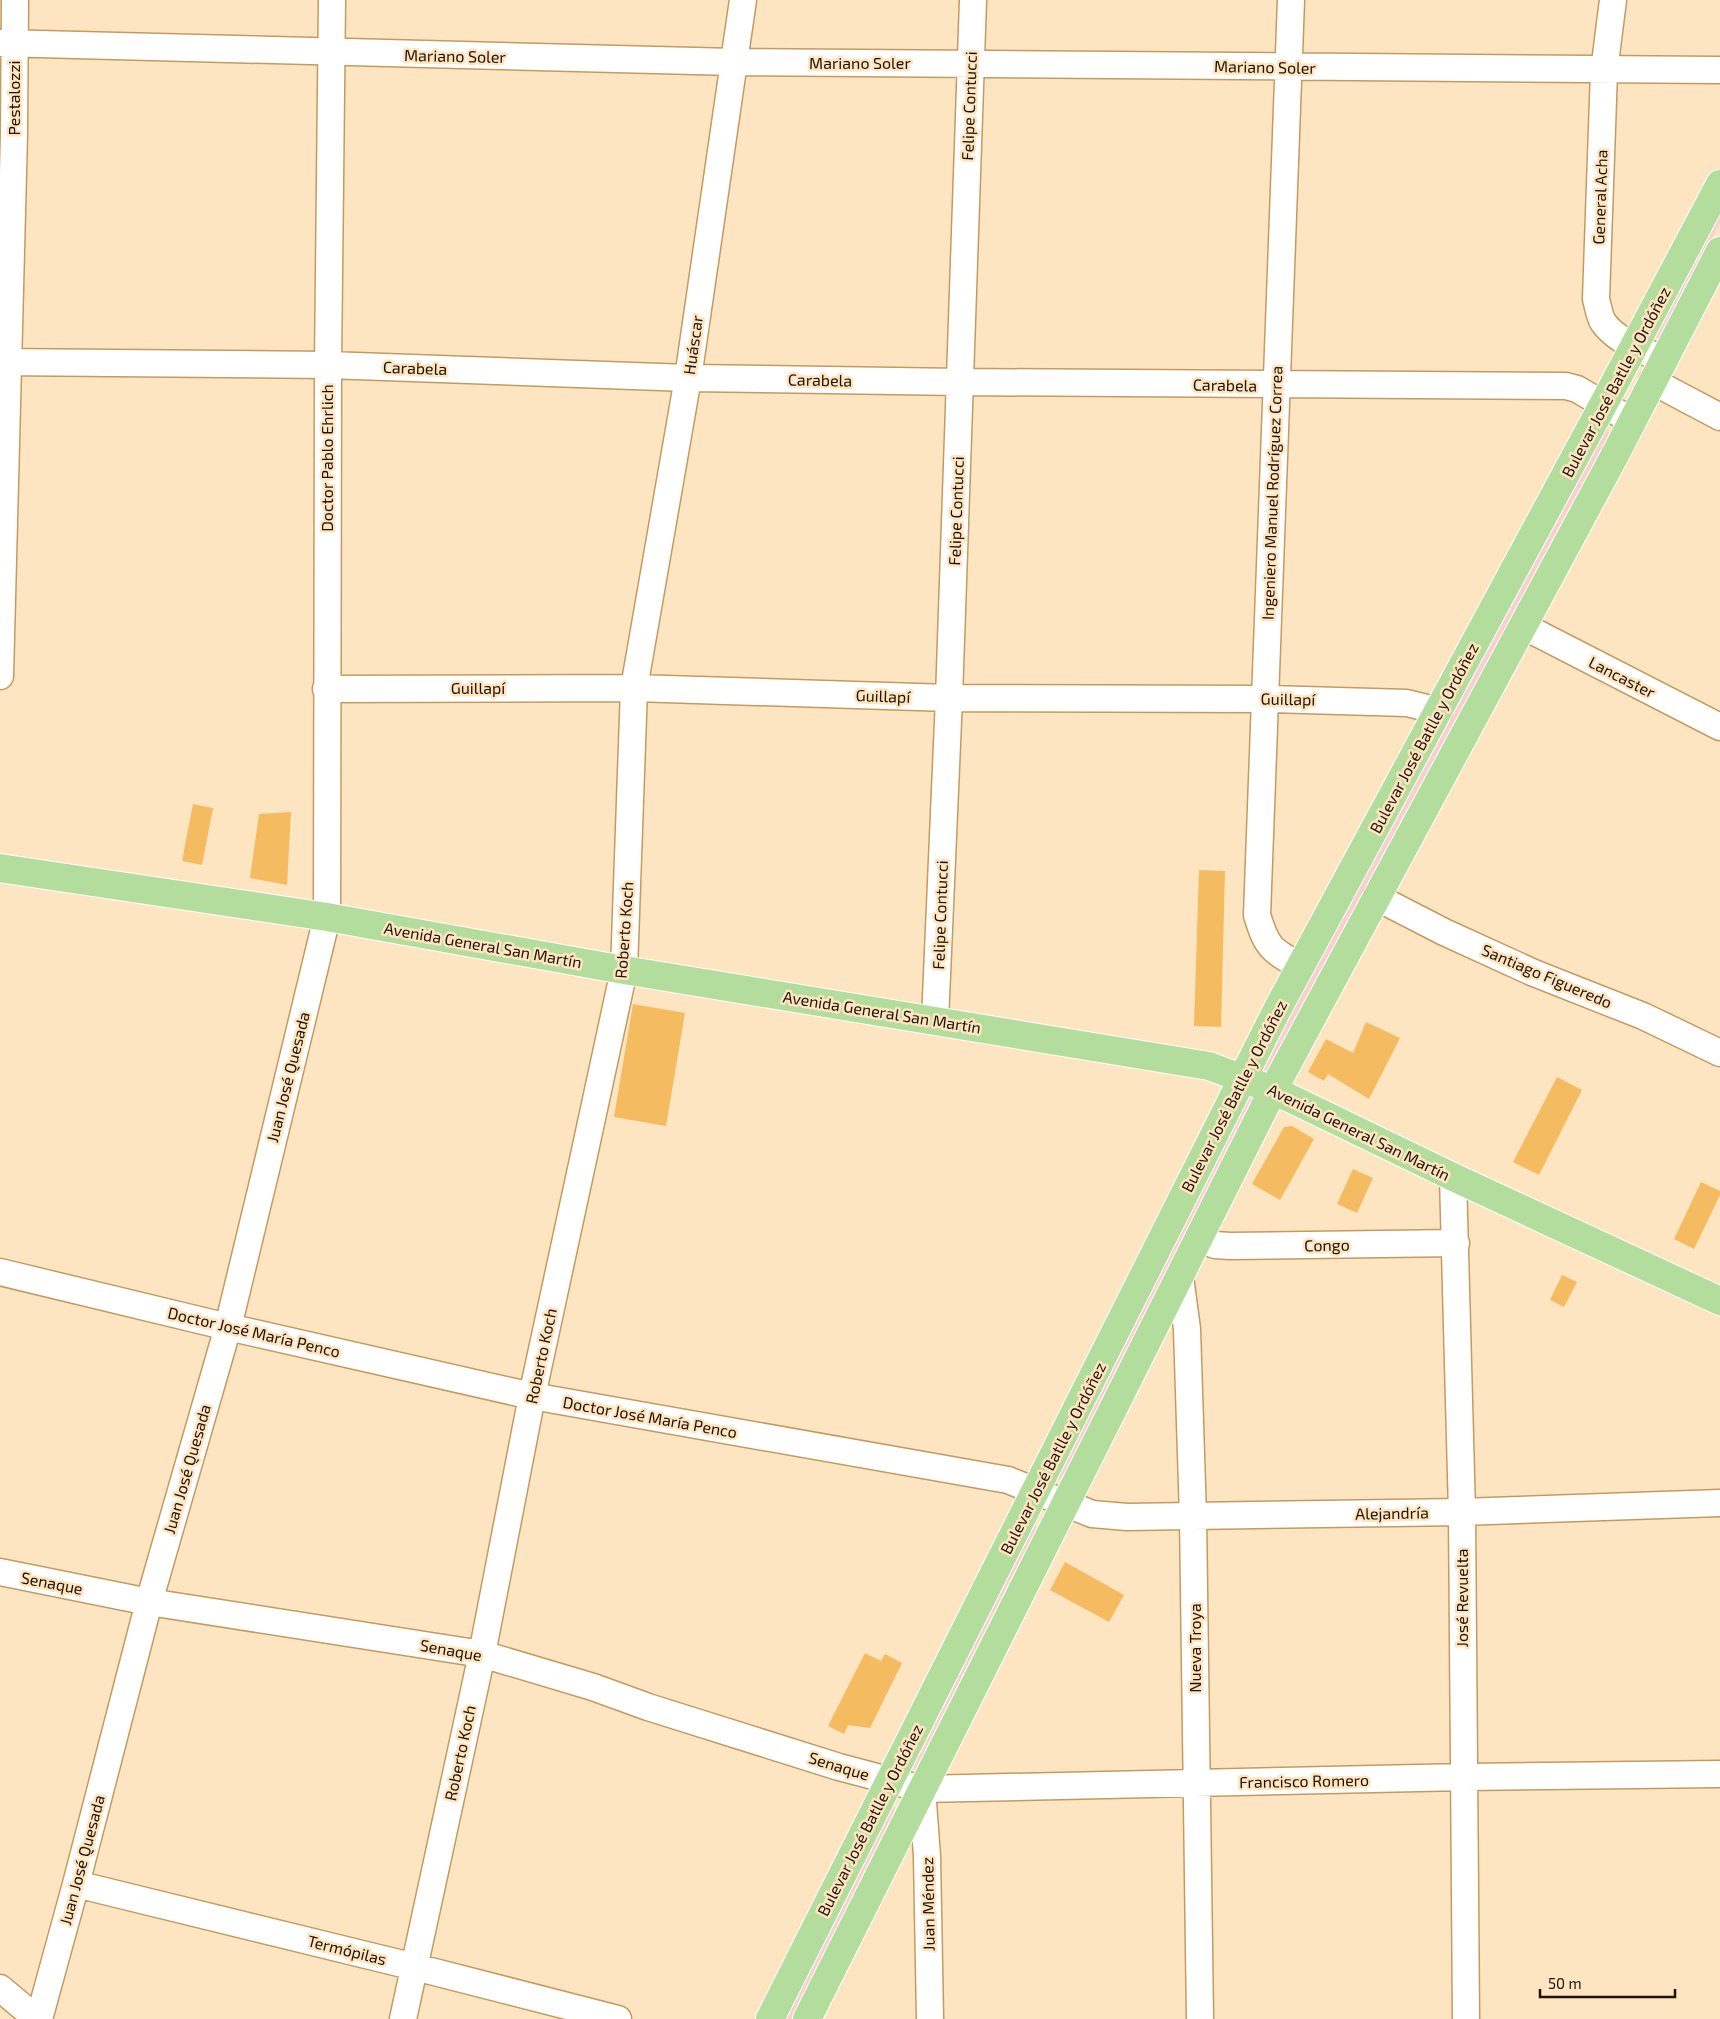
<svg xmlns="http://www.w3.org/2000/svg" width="1720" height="2019" viewBox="0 0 1720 2019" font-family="'Exo 2',sans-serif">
<rect width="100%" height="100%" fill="#fee5c1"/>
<path fill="#facfd0" d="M 1720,207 L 1720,223 L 1659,339 L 1652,335 Z
M 1605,428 L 1608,430 L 1609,434 L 1270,1070 L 1264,1071 L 1262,1066 Z
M 1249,1096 L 1252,1096 L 1254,1101 L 1062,1479 L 1057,1480 L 1055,1478 Z
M 1033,1522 L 1037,1527 L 916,1768 L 912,1769 L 910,1767 Z
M 893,1805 L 895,1809 L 791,2019 L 782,2019 Z"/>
<path fill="#f5bb60" d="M 193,804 L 213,808 L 202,865 L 182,861 Z
M 291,812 L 287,885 L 250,878 L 259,814 Z
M 1199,870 L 1225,871 L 1221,1027 L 1194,1026 Z
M 633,1004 L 685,1013 L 666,1126 L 614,1117 Z
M 1366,1022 L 1400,1038 L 1369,1099 L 1328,1074 L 1324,1081 L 1308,1072 L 1326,1039 L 1353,1053 Z
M 1557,1077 L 1582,1090 L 1539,1175 L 1513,1162 Z
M 1292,1126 L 1314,1139 L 1280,1200 L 1252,1184 L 1284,1127 Z
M 1353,1169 L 1373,1178 L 1357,1213 L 1337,1204 Z
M 1701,1182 L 1720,1191 L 1720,1195 L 1694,1249 L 1674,1239 Z
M 1562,1275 L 1577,1282 L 1564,1307 L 1550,1300 Z
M 1065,1562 L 1124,1595 L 1109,1622 L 1050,1590 Z
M 865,1653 L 881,1661 L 885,1654 L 902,1663 L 870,1728 L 848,1725 L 844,1734 L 828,1726 Z"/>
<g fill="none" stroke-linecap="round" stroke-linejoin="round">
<g stroke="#c39b60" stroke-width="29">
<path id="minor" d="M 1291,0 L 1257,915 C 1267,948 1271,950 1300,966
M 1613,0 L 1604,71 L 1596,299 C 1598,306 1599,315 1603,322 C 1616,341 1643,350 1663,360
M 0,43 L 734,62 L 1720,70
M 0,362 L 328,365 L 688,378 L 960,382 L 1566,386 L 1577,389 L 1632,421
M 1652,381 L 1720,417
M 1523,626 L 1720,727
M 0,676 L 14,134 L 15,0
M 326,689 L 634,688 L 949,698 L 1266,699 L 1407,703 L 1439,711
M 1376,897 L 1444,932 L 1534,973 L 1643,1016 L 1720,1053
M 935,1021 L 949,698 L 973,0
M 1453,1177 L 1462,1512 L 1466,2019
M 1199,1239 L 1215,1245 L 1230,1246 L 1456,1243
M 0,1272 L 228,1327 L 532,1396 L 1008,1480 L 1092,1514 L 1127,1517 L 1462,1512 L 1720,1503
M 1180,1277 L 1187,1329 L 1193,1517 L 1200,2019
M 0,1572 L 149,1602 L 482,1654 L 593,1687 L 648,1707 L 839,1767 L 922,1789 L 1464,1777 L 1720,1774
M 922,1789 L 927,1856 L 930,2019
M 76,1884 L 415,1967 L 618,2019
M 0,1988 L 37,2019
M 39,2019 L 76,1884 L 149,1602 L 228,1327 L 327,917 L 328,365 L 332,0
M 403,2019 L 482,1654 L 532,1396 L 624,970 L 634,688 L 688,378 L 743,0"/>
</g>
<g stroke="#fff" stroke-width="30">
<path id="major" d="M 0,868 L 327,917 L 624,970 L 1209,1066 L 1273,1090 L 1453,1177 L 1720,1301
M 770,2019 L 1278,1008 L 1603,405 L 1720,184
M 807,2019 L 1273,1090 L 1616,453 L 1720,251"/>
</g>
<use href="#minor" stroke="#fff" stroke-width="26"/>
<use href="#major" stroke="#b2dd9d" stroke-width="28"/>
</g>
<g text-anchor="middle" stroke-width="5" stroke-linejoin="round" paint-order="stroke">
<g font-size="16" fill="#211200" stroke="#fee5c1">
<text transform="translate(455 56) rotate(1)" y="6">Mariano Soler</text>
<text x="860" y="69">Mariano Soler</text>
<text transform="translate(1265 67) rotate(1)" y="6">Mariano Soler</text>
<text transform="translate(14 98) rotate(-90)" y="6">Pestalozzi</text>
<text transform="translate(969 106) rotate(-88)" y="6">Felipe Contucci</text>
<text transform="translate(1600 197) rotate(-88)" y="6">General Acha</text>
<text transform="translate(693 345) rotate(-82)" y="6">Huáscar</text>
<text transform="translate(415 368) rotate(2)" y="6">Carabela</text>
<text transform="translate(820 380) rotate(1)" y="6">Carabela</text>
<text transform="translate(1616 382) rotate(-62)" y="6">Bulevar José Batlle y Ordóñez</text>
<text transform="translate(1225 385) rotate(1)" y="6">Carabela</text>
<text transform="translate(327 458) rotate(-90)" y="6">Doctor Pablo Ehrlich</text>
<text transform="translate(1272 493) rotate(-88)" y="6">Ingeniero Manuel Rodríguez Correa</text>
<text transform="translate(956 511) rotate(-88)" y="6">Felipe Contucci</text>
<text transform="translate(1622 677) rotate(27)" y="6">Lancaster</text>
<text x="478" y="694">Guillapí</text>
<text transform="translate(883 696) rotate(2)" y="6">Guillapí</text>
<text transform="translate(1288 699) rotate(1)" y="6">Guillapí</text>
<text transform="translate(1424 738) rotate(-62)" y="6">Bulevar José Batlle y Ordóñez</text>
<text transform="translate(940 915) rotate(-88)" y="6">Felipe Contucci</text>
<text transform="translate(624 930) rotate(-86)" y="6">Roberto Koch</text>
<text transform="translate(483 945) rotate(10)" y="6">Avenida General San Martín</text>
<text transform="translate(1547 976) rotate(23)" y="6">Santiago Figueredo</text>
<text transform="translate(882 1012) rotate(9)" y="6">Avenida General San Martín</text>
<text transform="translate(288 1077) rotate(-76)" y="6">Juan José Quesada</text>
<text transform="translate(1234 1096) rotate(-63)" y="6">Bulevar José Batlle y Ordóñez</text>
<text transform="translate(1359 1132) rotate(26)" y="6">Avenida General San Martín</text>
<text transform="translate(1327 1245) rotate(-1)" y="6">Congo</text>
<text transform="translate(254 1332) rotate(13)" y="6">Doctor José María Penco</text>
<text transform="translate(541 1356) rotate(-78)" y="6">Roberto Koch</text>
<text transform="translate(650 1417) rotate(10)" y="6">Doctor José María Penco</text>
<text transform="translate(1053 1458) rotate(-63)" y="6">Bulevar José Batlle y Ordóñez</text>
<text transform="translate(187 1469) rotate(-74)" y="6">Juan José Quesada</text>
<text transform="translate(1392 1513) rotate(-1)" y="6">Alejandría</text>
<text transform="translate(52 1583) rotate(11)" y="6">Senaque</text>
<text transform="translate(1462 1598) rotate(-90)" y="6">José Revuelta</text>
<text transform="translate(1195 1648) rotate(-90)" y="6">Nueva Troya</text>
<text transform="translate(451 1650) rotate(10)" y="6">Senaque</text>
<text transform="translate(460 1753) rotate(-78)" y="6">Roberto Koch</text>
<text transform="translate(839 1766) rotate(17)" y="6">Senaque</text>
<text transform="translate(1304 1781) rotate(-1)" y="6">Francisco Romero</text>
<text transform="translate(870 1820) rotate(-63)" y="6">Bulevar José Batlle y Ordóñez</text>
<text transform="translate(82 1860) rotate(-75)" y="6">Juan José Quesada</text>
<text transform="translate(928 1904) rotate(-91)" y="6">Juan Méndez</text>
<text transform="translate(347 1950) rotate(14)" y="6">Termópilas</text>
</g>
</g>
<path d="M1540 1989v8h135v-8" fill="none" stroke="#211200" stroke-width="2.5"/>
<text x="1548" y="1989" font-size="15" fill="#211200" stroke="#fee5c1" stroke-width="4" paint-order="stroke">50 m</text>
</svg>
